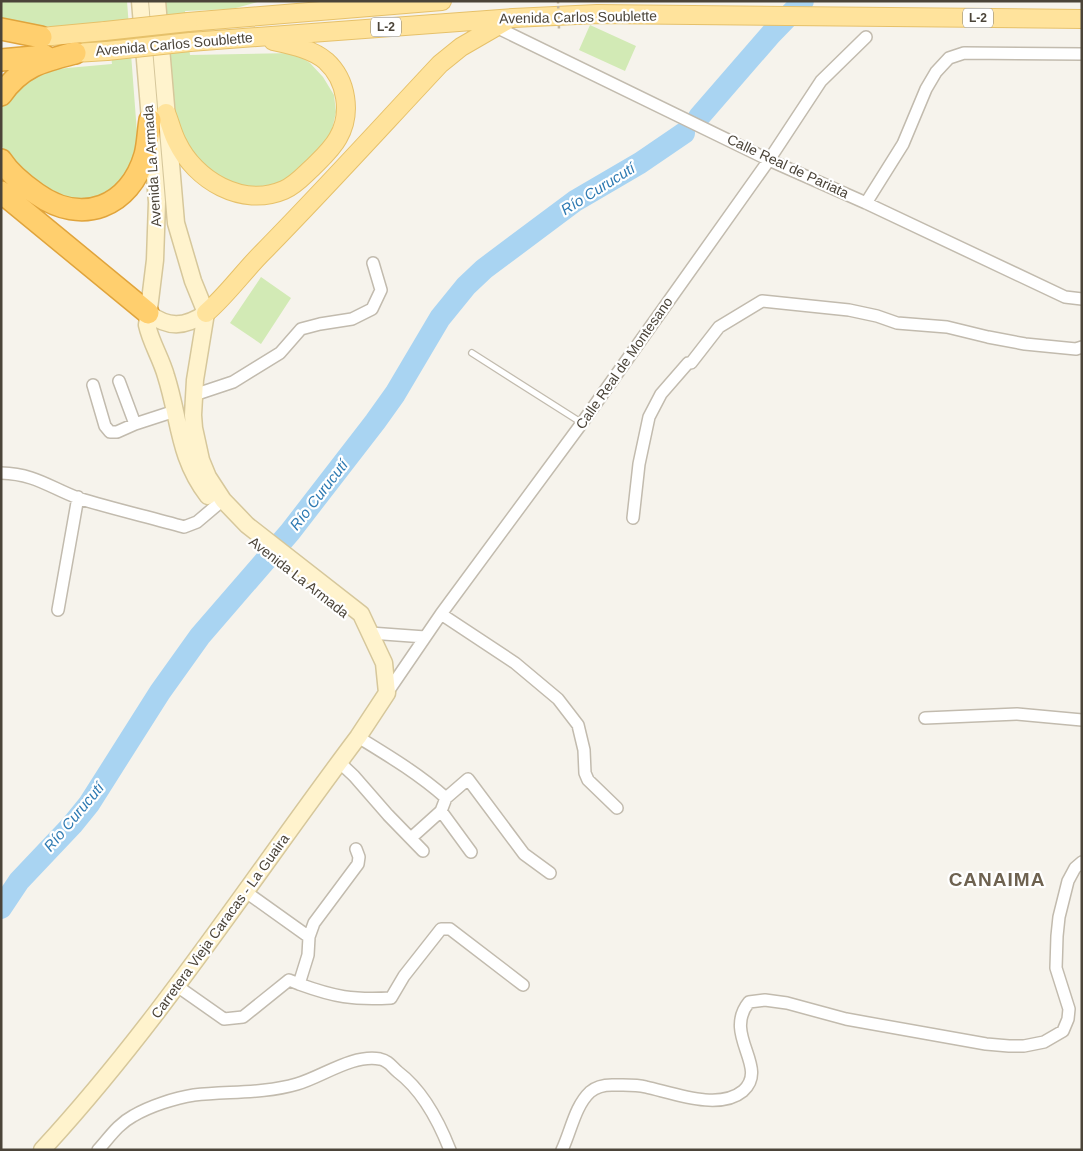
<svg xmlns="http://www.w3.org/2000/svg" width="1083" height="1151" viewBox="0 0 1083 1151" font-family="Arial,sans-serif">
<rect width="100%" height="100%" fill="#f6f3ec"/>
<path fill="#d2eab5" d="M 1,1 L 127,1 L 138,146 L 130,168 L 114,190 L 97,202 L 53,200 L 7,158 L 1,144 L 1,107 L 11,94 L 45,70 L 112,64 L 107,21 L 58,27 L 22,25 L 1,21 Z
M 164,1 L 261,1 L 232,9 L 185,11 L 190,55 L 294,53 L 310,63 L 323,77 L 334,95 L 336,112 L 331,134 L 306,163 L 283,184 L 252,187 L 220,182 L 194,158 L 175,117 Z
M 590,25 L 636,46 L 625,71 L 579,50 Z
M 261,277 L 291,298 L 261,344 L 230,323 Z"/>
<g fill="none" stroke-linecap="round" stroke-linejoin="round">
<path stroke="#a9d4f2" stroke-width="22" d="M 699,117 L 771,34 L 803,1
M 1,908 L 19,881 L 72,825 L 89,804 L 160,692 L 200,636 L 290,532 L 375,422 L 395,394 L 440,318 L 466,286 L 484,269 L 575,201 L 640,163 L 684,133"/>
<g stroke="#c2bbae" stroke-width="8">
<path id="lane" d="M 472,353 L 582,423"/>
</g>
<g stroke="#c2bbae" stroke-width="14">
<path id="street" d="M 496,27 L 769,160 L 866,203 L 1065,297 L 1082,299
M 866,203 L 903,144 L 926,89 L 936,72 L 949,58 L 964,53 L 1082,54
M 119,381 L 135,424
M 93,385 L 105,426 L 110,432 L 117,432 L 135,424 L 175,411
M 194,395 L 233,382 L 280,353 L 301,329 L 320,324 L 352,319 L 372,309 L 381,290 L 373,263
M 1,473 C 35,474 49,487 78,498 C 113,509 149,517 184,527 L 197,522 L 223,500
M 633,518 L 639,464 L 649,417 L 661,394 L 688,363 L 691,363 L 719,327 L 762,301 L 849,310 L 877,316 L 897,323 L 947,327 L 988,337 L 1025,344 L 1076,349 L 1082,347
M 58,610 L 78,497
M 441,614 L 515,663 L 558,699 L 578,725 L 584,750 L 585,773 L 588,780 L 617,808
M 370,633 L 425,637
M 387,693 L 441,614 L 582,423 L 769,160 L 821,81 L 866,37
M 925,718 L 1017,714 L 1082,720
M 358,737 C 389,756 419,774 446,798 L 468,779 L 524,854 L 550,873
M 339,762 L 354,776 L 388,815 L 423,851
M 446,798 L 441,811 L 471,852
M 411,838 L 441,811
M 246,892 L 309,937
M 299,984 C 335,997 352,1000 391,998 L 404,976 L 441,929 L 450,929 L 523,985
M 177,986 L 224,1019 L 243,1017 L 289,980 L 299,984 L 308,955 L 309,937 L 314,923 L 358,864 L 359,857 L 356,849
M 98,1150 C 109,1138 118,1124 133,1116 C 150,1106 175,1098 194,1095 C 228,1091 263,1094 297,1084 C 322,1077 352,1054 380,1059 C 389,1061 391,1066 398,1072 C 422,1090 439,1122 450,1150
M 562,1150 C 571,1131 575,1106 590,1092 C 597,1086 604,1085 612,1085 C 623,1085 635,1084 646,1087 C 673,1093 719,1111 743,1091 C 770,1067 722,1035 749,1002 L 765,1000 L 787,1003 L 846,1019 L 986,1044 L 1009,1046 L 1024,1046 L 1044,1042 L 1063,1031 L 1068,1019 L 1069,1009 L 1056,968 L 1057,936 L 1059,917 L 1068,881 L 1075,868 L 1082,862"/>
</g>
<g stroke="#d6c79b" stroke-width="19">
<path id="secondary" d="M 140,1 L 157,202 L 155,260 L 147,325 C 151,343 161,358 166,376 C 180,420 178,457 208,496
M 148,313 C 168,328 184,328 206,313
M 42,1150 C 160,1022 254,875 358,737 L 387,693 L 384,663 L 361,614 L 247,525 L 223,500 L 208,477 L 201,460 L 194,428 L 193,415 L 195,380 L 206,313 L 193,281 L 176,223 L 157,1"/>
</g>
<g stroke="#e6c16a" stroke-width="20">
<path id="primary" d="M 188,22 L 442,1
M 41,37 L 105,31
M 190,42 L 513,18 L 597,14 L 1082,19
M 75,53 L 107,51
M 166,113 C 170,122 172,133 177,142 C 195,180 242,208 284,190 C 296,185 304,175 313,167 C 322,158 332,149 338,138 C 352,114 347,80 326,61 C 312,49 291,45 273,41
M 206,313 C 227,295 243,272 263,252 C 323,191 381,127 440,64 L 461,47 L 506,21"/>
</g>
<g stroke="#e0a43c" stroke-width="24">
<path id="highway" d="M 1,29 L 41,37
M 1,60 L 45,56
M 1,95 C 21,66 43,61 75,53
M 1,160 C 10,174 24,185 37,194 C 82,226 130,207 145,155 C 148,144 148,132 150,120
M 1,192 L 148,313"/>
</g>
<use href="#lane" stroke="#fff" stroke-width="5.5"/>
<use href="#street" stroke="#fff" stroke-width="11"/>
<use href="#secondary" stroke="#fff3cd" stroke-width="16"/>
<use href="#primary" stroke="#ffe39c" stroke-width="18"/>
<use href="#highway" stroke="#ffcf6e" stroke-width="21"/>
<g stroke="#e6c16a" stroke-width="20" stroke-linecap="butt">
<path id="primary-bridge" d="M 105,31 L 188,22
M 107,51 L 190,42"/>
</g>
<path stroke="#c4b79f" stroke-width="2.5" stroke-dasharray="2.5 2.5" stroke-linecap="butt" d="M 558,1 L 559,29"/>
<use href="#primary-bridge" stroke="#ffe39c" stroke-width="18"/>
</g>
<g text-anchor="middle" stroke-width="4.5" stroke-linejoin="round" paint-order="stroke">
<g fill="#fff" stroke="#817c74" stroke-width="1">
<rect x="963" y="8.5" width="30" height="19" rx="4"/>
<rect x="371" y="17.5" width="30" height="19" rx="4"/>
</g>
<g font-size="12" font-weight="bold" fill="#4b4439">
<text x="978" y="22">L-2</text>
<text x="386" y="31">L-2</text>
</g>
<g font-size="14" fill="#4b4439" stroke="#fff">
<text transform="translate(578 17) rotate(-1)" y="5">Avenida Carlos Soublette</text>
<text transform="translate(174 44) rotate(-5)" y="5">Avenida Carlos Soublette</text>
<text transform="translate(152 166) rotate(-94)" y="5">Avenida La Armada</text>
<text transform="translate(788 166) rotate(25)" y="5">Calle Real de Pariata</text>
<text transform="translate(624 363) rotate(-55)" y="5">Calle Real de Montesano</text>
<text transform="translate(299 577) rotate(38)" y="5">Avenida La Armada</text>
<text transform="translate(220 926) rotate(-54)" y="5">Carretera Vieja Caracas - La Guaira</text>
</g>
<g font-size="15" font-style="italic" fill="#2e7ab2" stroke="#fff">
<text transform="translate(598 189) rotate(-32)" y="5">Río Curucutí</text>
<text transform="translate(319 495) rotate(-52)" y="5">Río Curucutí</text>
<text transform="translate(74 817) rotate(-50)" y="5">Río Curucutí</text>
</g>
<g font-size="19" font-weight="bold" letter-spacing="1" fill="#6e6250" stroke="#fff">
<text x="997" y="886">CANAIMA</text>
</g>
</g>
<rect width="1083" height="1151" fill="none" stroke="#4b4439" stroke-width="5"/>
</svg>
